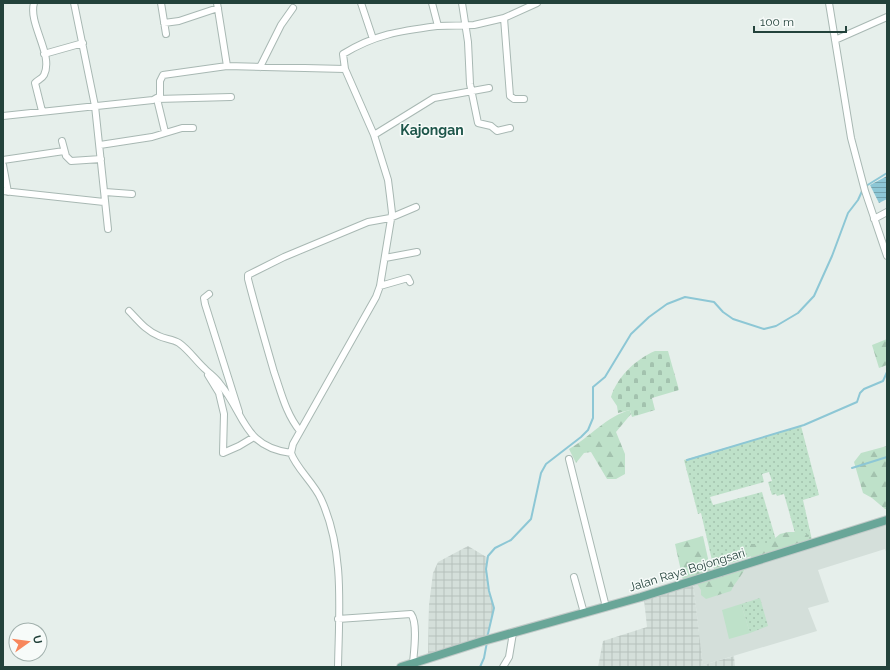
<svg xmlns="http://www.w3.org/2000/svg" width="890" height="670" viewBox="0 0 890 670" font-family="Raleway,sans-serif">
<defs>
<pattern id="industrial-grid" width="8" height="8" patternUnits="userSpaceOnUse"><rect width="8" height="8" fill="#d4dfda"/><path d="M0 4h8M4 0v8" fill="none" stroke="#b6c1bc"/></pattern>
<pattern id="grass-dots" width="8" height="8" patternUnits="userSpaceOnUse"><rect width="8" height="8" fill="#bee1c9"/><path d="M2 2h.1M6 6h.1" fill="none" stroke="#a3c2ae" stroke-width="1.8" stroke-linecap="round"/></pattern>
<pattern id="forest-firs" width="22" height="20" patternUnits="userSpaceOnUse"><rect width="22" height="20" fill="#bee1c9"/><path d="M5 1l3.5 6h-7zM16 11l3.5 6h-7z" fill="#a3c2ae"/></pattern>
<pattern id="cemetery-stones" width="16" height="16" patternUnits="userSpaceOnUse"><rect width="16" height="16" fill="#bee1c9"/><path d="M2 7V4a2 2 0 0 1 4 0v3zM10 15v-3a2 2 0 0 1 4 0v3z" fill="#a3c2ae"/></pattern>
<pattern id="water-rules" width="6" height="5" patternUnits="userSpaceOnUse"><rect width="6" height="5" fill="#8dc7d5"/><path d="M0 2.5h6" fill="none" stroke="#73a3ae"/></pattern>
</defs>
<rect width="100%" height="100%" fill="#e6efeb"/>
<path fill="#d4dfda" d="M 887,523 L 887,554 L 885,549 L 818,570 L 829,602 L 808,608 L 817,631 L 703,665 L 693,583 L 789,555 Z"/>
<path fill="url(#industrial-grid)" d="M 468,546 L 488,558 L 486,569 L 489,591 L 494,608 L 487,638 L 428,656 L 429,605 L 433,573 L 438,562 Z
M 693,583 L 703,665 L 734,656 L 735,667 L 598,667 L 603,641 L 647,627 L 644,599 Z"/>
<path fill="url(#grass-dots)" d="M 801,426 L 819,495 L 803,500 L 812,540 L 807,542 L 795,533 L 784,494 L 777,496 L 776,494 L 772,495 L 768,482 L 772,481 L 769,472 L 762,474 L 764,482 L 710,497 L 713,505 L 762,492 L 778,547 L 714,569 L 701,513 L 698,514 L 684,460 Z
M 760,598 L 768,626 L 750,633 L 741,604 Z"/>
<path fill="url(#forest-firs)" d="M 887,339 L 887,365 L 879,368 L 872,345 Z
M 630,410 L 631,414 L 616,432 L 625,454 L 625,474 L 616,479 L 607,479 L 591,452 L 584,453 L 576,463 L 569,449 C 590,437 607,416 630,410 Z
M 887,446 L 887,509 L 885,509 L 872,498 L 863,493 L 854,462 L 861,453 Z
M 788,532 L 801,532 L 809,535 L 807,542 L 752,559 L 748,551 L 751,544 L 768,544 L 780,534 Z
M 703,536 L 711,572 L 683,580 L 675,544 Z
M 745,568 C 742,576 735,582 731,591 L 706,599 L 701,595 L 701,590 L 696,582 Z"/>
<path fill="url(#cemetery-stones)" d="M 655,351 L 668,351 L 679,390 L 652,398 L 655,410 L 632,417 L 630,410 L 618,413 L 617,406 L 611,397 C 617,377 636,359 655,351 Z"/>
<path fill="#bee1c9" d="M 741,604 L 750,633 L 729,639 L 722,610 Z"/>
<path fill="url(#water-rules)" d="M 887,176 L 887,199 L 879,203 L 870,185 Z"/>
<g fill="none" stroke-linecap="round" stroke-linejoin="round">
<path stroke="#8dc7d5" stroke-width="2" d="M 866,186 L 887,173
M 687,460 L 804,425 L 857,402 L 860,393 L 864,389 L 883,381 L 887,372
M 852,468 L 887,457
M 487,638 L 494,608 L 489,591 L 486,569 L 488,556 L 495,548 L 511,540 L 531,519 L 541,473 L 546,464 L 581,437 L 588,430 L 593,418 L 593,387 L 605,377 L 631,334 L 649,317 L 667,304 L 685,297 L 714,302 L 723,312 L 733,319 L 764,329 L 776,326 L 798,313 L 814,296 L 832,256 L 848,213 L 858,200 L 863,189
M 480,667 L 484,658 L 487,642"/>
<g stroke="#a8b8b3" stroke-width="8">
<path id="minor" d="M 34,3 C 28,24 54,55 44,75 C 42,79 37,80 35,83 L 42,111
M 74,3 L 95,106 L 108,229
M 161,3 L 166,34
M 217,3 L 227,66
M 361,3 L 373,39
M 462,3 L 468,42 L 470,84 L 478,123 L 491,126 L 497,131 L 510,128
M 829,3 L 851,138 L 865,191 L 887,256
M 504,18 L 510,96 L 514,99 L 524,99
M 164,23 L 179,21 L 218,8
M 438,26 L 474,25 L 504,18 L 537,3
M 835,40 L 887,17
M 44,54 L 83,43
M 260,67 L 281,25 L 293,8
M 3,116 L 153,100 L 160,96 L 160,81 L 163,75 L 227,66 L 345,69
M 165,132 L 157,99 L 231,97
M 374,135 L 434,98 L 489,88
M 62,141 L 66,156 L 71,161 L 101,159
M 100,145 L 152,137 L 182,128 L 193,128
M 3,160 L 64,151
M 3,165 L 8,192
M 3,191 L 104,202
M 105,192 L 132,194
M 874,219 L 887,212
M 385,258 L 417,252
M 380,286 L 408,278 L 410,282
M 209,294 L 204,298 L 205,304 L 239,412
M 129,311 C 138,320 146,331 159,336 C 165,339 173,339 179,343 C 189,350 196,361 205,369 C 210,374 216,378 220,384 C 245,414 243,447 291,453
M 208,375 L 219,393 L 224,414 L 223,453 L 239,446 L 254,437
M 300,431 C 286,414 281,392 274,372 C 265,341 256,310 248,279 L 248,275 L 284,257 L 368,222 L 390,218 L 416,207
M 569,459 L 606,607
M 574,577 L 584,613
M 338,619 L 411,614 C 418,623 414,651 413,663
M 338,667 C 339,611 345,551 321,499 C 314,483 296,468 291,453 L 293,444 L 376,297 L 380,286 L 392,213 L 390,196 L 388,180 L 374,135 L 345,69 L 343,54 C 376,34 400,31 438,26 L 432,3
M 503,667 L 509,657 L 513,633"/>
</g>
<g stroke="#c1cac8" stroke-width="10">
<path id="major" d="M 401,667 L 483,641 L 641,597 L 887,520"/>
</g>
<use href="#minor" stroke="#fff" stroke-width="6"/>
<use href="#major" stroke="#69a698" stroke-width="8"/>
</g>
<g text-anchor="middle" stroke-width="3" stroke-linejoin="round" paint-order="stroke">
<g font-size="12" fill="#23423b" stroke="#f7fbf9">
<text transform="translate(687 570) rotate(-17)" y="4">Jalan Raya Bojongsari</text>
</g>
<g font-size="14" font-weight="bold" fill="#1e564a" stroke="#f7fbf9">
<text x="432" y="135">Kajongan</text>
</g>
</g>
<rect width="890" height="670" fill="none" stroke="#23423b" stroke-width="8"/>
<g transform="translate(28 642) rotate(76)"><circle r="19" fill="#f7fbf9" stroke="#a2b1ad"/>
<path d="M0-3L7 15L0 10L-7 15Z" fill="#f7875c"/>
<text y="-6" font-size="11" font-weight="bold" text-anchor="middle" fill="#23423b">U</text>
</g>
<path d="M754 26v6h92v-6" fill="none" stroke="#23423b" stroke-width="2"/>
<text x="760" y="26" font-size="12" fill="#23423b" stroke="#f7fbf9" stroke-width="3" paint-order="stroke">100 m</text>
</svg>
